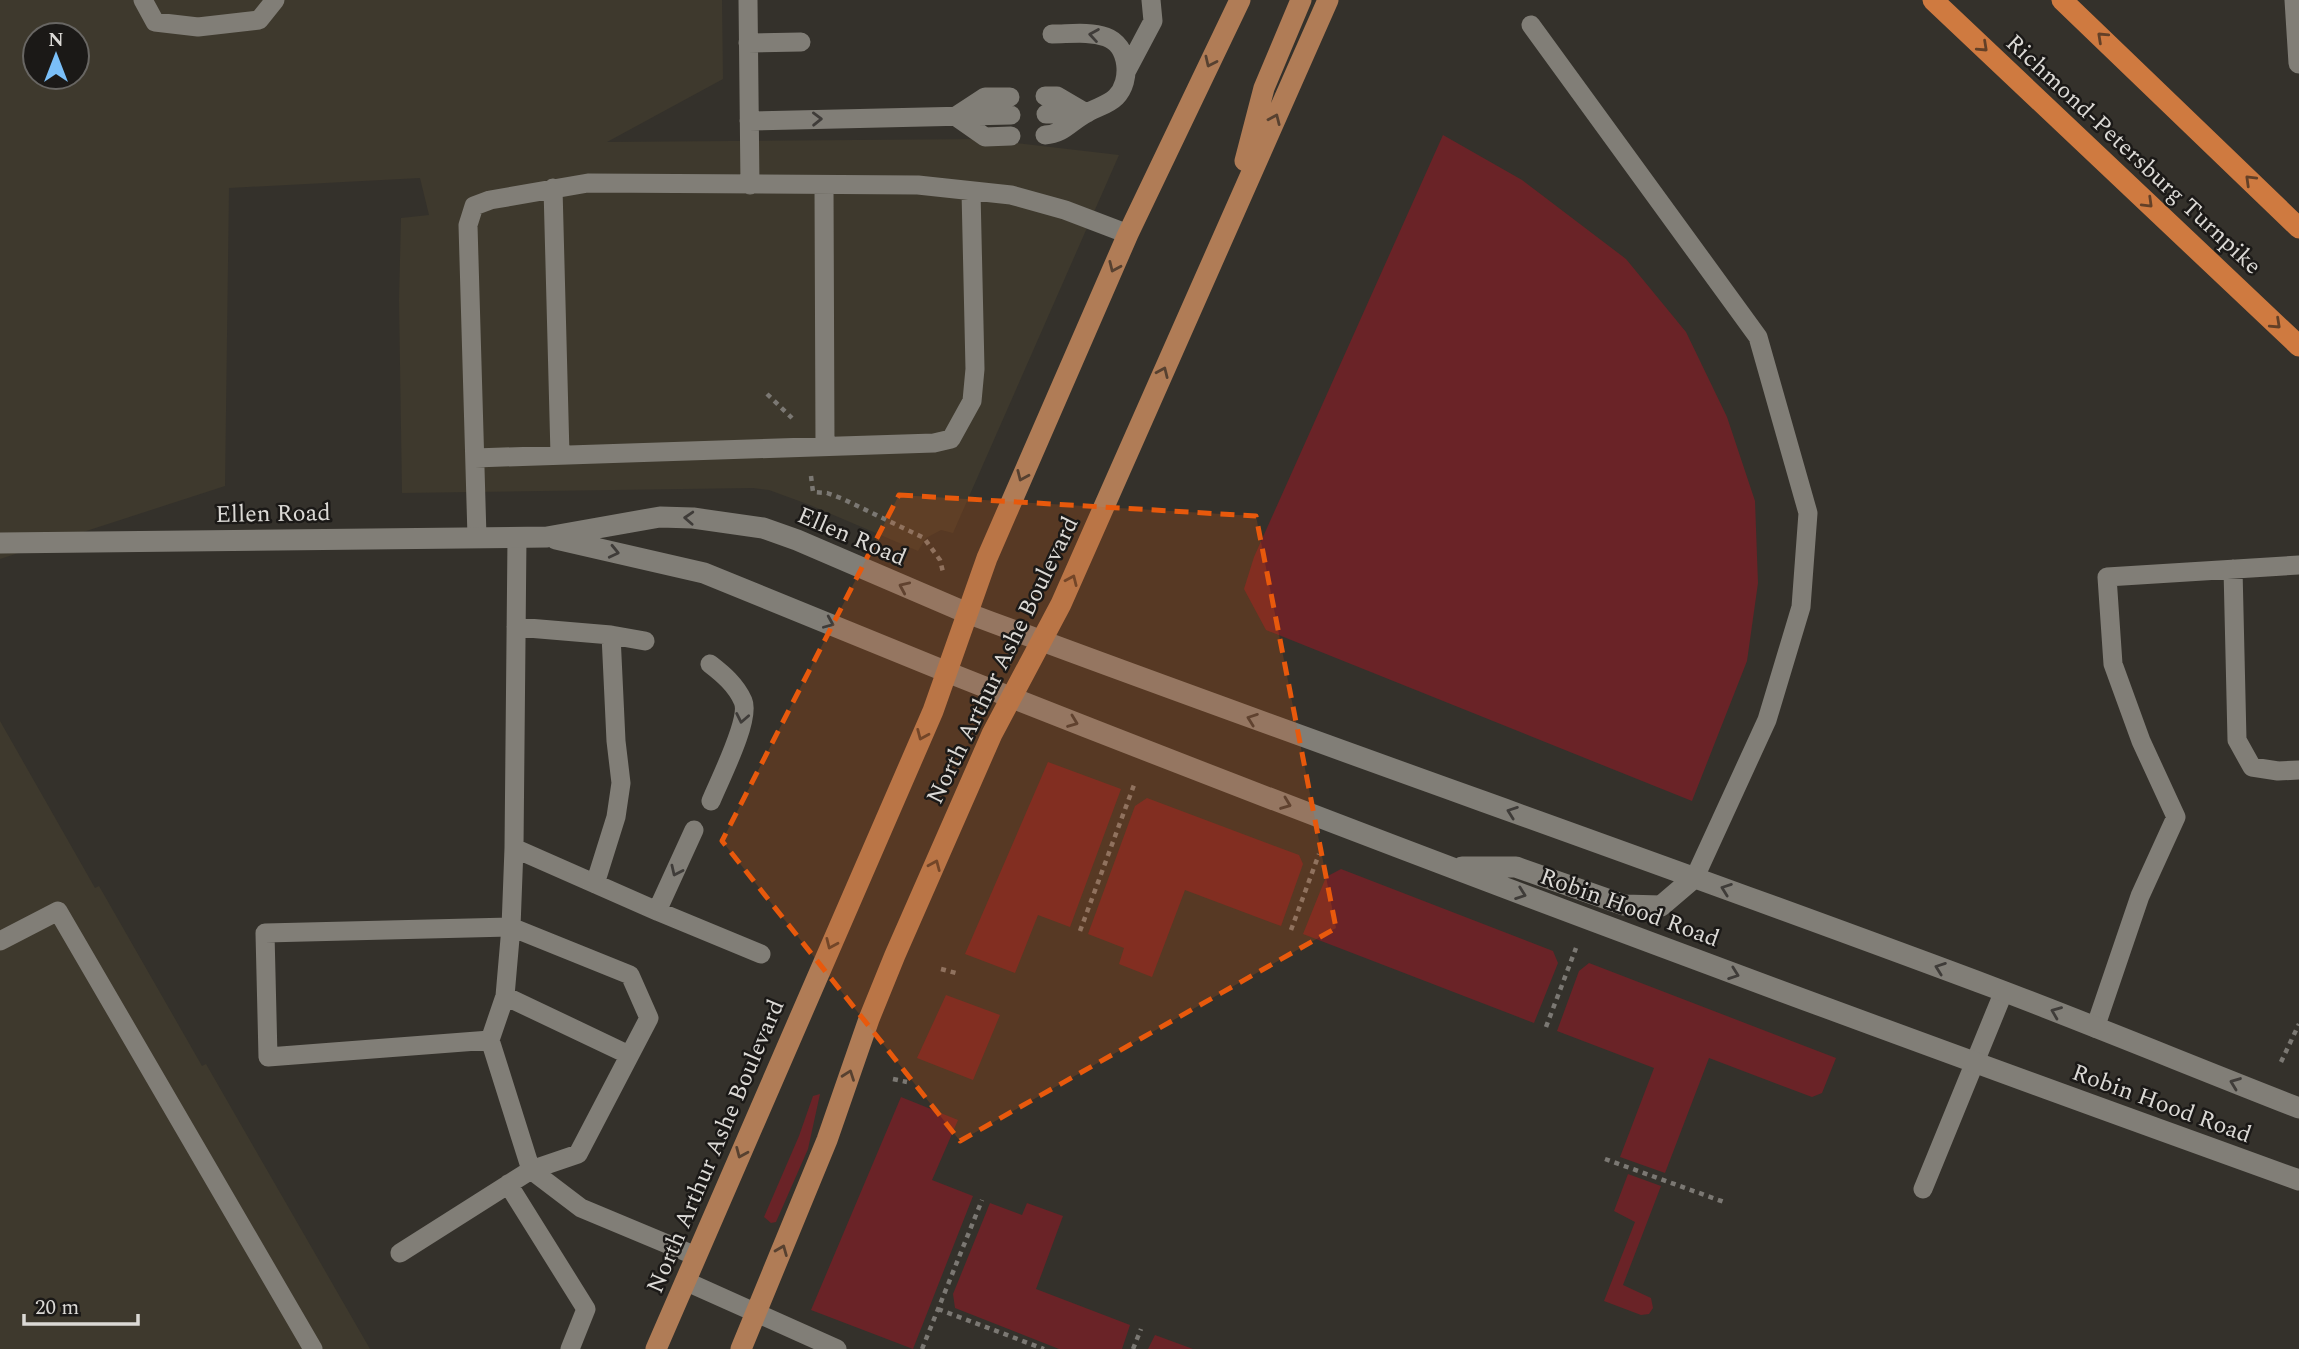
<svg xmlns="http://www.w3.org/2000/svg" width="2299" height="1349" viewBox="0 0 2299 1349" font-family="Spectral,serif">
<rect width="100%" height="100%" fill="#34312b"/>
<path fill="#3e392d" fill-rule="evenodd" d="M 0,0 L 722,0 L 723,79 L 607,142 L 983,139 L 1119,155 L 953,533 L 941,530 L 926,538 L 918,551 L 810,505 L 769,490 L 753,488 L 402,493 L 399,301 L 401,218 L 429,215 L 420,178 L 229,188 L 225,486 L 0,559 ZM 35,35 L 77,35 L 77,77 L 35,77 Z
M 0,721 L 95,888 L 99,886 L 202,1066 L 206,1064 L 370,1349 L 0,1349 Z"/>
<path fill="#6a2327" d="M 1443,135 L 1522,180 L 1626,259 L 1686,332 L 1727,417 L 1755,501 L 1758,583 L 1747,661 L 1692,801 L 1266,630 L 1244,589 L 1254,557 Z
M 1048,762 L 1121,789 L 1070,927 L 1038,915 L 1015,973 L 965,954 Z
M 1147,798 L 1299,855 L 1303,864 L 1281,926 L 1185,890 L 1152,977 L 1119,964 L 1124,948 L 1088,934 L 1135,806 Z
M 1341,869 L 1553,951 L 1558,963 L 1534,1023 L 1303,934 L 1326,877 Z
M 1589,963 L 1836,1058 L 1822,1093 L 1812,1097 L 1709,1058 L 1665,1173 L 1620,1157 L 1654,1068 L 1557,1031 L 1579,971 Z
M 946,995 L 1000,1015 L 973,1080 L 917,1058 Z
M 820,1094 L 808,1149 L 776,1222 L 771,1223 L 764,1217 L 799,1136 L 813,1096 Z
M 901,1097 L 958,1120 L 932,1180 L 973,1196 L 913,1349 L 811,1310 Z
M 1628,1174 L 1661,1186 L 1623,1285 L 1651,1298 L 1653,1308 L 1649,1314 L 1641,1315 L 1604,1301 L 1635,1222 L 1614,1211 Z
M 990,1203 L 1022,1215 L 1027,1203 L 1063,1216 L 1036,1289 L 1130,1325 L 1122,1349 L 1059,1349 L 955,1308 L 953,1294 Z
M 1155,1335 L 1193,1349 L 1148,1349 Z"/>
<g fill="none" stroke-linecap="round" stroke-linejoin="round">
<path stroke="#7b7873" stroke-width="4.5" stroke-dasharray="5 5" stroke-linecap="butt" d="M 767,394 L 792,418
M 811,476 L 813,492 L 827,493 L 843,499 L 924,538 L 940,560 L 943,572
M 1291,930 L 1319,854
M 1080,931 L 1134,785
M 941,969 L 956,973
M 1546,1027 L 1576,948
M 2281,1062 L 2299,1024
M 893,1079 L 907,1082
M 1605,1159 L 1724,1202
M 938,1309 L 1044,1349
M 922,1349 L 982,1200
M 1133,1349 L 1141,1329"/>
<path stroke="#817e77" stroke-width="19" d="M 143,0 L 155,22 L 198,27 L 259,20 L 275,0
M 748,0 L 750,185
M 1531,25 L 1758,337 L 1808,513 L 1801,607 L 1767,720 L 1695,877
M 748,43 L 801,42
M 1126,72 L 1153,21 L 1151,0
M 1045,96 L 1057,96 L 1086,113
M 1046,114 L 1086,113
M 955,116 L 985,137 L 1011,136
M 956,116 L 985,97 L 1010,97
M 749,121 L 1011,115
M 1045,135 C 1064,134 1071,121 1087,113 C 1097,107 1108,105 1116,97 C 1132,81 1129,45 1106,37 C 1089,31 1070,34 1052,34
M 824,185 L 825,446
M 553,188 L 560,455
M 475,458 L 934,443 L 951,439 L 972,401 L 975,369 L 971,191
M 477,537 L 468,225 L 474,206 L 490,200 L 588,183 L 918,185 L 1011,195 L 1065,210 L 1128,234
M 517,537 L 514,848 L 657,911 L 761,954
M 2233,569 L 2237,740 L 2252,767 L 2278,771 L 2299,770
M 516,627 L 611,635 L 645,641
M 710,664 C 723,674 736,685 743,701 C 751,719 719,781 711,801
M 595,884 L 616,817 L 621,783 L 616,741 L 611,635
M 657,911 L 694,830
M 0,941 L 58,911 L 313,1349
M 505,996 L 629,1055
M 2095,1028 L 2140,896 L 2176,817 L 2141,741 L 2113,664 L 2107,577 L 2299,565
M 490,1040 L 531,1170 L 578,1154 L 649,1018 L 630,975 L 511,927 L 505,996 L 490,1040 L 268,1057 L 265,933 L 511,927 L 514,848
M 508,1184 L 586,1309 L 570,1349
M 1923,1189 L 2004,991
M 400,1253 L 531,1170 L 581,1208 L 696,1256
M 685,1281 L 837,1349"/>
<path stroke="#817e77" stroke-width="21" d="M 556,539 L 704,573 L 947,672
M 0,543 L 547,537 L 660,517 L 693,518 L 763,528 L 797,540 L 967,613"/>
<path stroke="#817e77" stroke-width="21" d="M 2295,0 L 2299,63
M 967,613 C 1310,742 1657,861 2000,990 C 2100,1028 2199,1069 2299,1108
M 947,672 C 1394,850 1846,1017 2299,1180
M 1462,867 L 1516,867 L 1624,905 L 1661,906 L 1695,877"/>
<path stroke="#b07c56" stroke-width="21" d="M 1245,161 L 1264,88 L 1301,0
M 656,1349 L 933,711 L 987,558 L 1128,234 L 1240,0
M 741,1349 L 827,1140 L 869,1019 L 895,955 L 992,734 L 1061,604 L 1328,0"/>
<path stroke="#cf7a40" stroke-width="21" d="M 1933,0 L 2299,346
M 2062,0 L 2299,228"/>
</g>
<defs><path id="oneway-chevron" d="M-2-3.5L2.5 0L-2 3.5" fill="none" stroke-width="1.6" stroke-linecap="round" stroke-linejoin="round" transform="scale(1.75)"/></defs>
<g stroke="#3f3c39">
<use href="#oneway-chevron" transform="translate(1094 35) rotate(-171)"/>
<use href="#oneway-chevron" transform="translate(817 119) rotate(-1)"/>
<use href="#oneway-chevron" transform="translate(689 518) rotate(-177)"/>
<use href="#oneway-chevron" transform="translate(614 552) rotate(13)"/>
<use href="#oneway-chevron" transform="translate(904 587) rotate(-156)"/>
<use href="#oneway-chevron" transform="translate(829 623) rotate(23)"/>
<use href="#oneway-chevron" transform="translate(742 718) rotate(101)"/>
<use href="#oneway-chevron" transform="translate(1252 719) rotate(-160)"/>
<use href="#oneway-chevron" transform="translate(1073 722) rotate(21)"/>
<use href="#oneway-chevron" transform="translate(1286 804) rotate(21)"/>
<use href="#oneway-chevron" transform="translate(1512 812) rotate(-160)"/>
<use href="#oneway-chevron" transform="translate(676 871) rotate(115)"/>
<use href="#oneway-chevron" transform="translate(1726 889) rotate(-160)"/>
<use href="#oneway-chevron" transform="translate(1521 894) rotate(20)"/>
<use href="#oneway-chevron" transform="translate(1940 968) rotate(-160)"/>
<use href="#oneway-chevron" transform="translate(1734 974) rotate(20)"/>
<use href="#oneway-chevron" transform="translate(2056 1012) rotate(-158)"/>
<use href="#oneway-chevron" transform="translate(2235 1083) rotate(-159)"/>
</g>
<g stroke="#634027">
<use href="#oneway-chevron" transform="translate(2102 37) rotate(-137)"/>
<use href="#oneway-chevron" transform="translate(1983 47) rotate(43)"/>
<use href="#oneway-chevron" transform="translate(2250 180) rotate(-136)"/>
<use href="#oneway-chevron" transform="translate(2148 203) rotate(44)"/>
<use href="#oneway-chevron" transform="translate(2276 324) rotate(43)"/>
</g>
<g stroke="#574130">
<use href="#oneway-chevron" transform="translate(1210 62) rotate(115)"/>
<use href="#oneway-chevron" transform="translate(1275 119) rotate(-66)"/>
<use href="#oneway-chevron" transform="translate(1114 267) rotate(114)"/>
<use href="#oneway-chevron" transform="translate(1163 372) rotate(-66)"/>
<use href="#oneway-chevron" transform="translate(1022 476) rotate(114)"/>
<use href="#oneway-chevron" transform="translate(1072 580) rotate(-66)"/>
<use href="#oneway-chevron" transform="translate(922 735) rotate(113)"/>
<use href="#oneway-chevron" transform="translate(935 865) rotate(-67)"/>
<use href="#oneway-chevron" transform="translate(831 944) rotate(114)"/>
<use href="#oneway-chevron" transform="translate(849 1075) rotate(-70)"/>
<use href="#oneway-chevron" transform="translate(741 1153) rotate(113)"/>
<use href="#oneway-chevron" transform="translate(782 1250) rotate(-68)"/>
</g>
<path fill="#e8590c" fill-opacity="0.2" stroke="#e8590c" stroke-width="5" stroke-dasharray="14 9" stroke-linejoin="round" d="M 899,495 L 1256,516 L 1336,928 L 960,1141 L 722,841 Z"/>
<g text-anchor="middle" stroke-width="5" stroke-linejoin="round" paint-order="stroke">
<g font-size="24" fill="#dbd9d5" stroke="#1b1917">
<text transform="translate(2134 154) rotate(43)" y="8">Richmond-Petersburg Turnpike</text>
<text transform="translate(273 513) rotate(-1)" y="8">Ellen Road</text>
<text transform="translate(852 536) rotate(23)" y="8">Ellen Road</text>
<text transform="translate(1002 660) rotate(-64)" y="8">North Arthur Ashe Boulevard</text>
<text transform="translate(1630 907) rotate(20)" y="8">Robin Hood Road</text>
<text transform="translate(2162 1103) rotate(20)" y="8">Robin Hood Road</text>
<text transform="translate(715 1146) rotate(-67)" y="8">North Arthur Ashe Boulevard</text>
</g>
</g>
<g transform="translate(56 56)"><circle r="33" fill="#1b1917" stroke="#686663" stroke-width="2"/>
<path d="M0-5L12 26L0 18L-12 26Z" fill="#7abff8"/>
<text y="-10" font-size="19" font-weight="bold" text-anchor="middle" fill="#dbd9d5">N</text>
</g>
<path d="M24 1314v10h114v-10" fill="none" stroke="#dbd9d5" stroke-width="3.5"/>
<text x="35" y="1314" font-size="21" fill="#dbd9d5" stroke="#1b1917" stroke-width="5" paint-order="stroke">20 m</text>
</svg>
